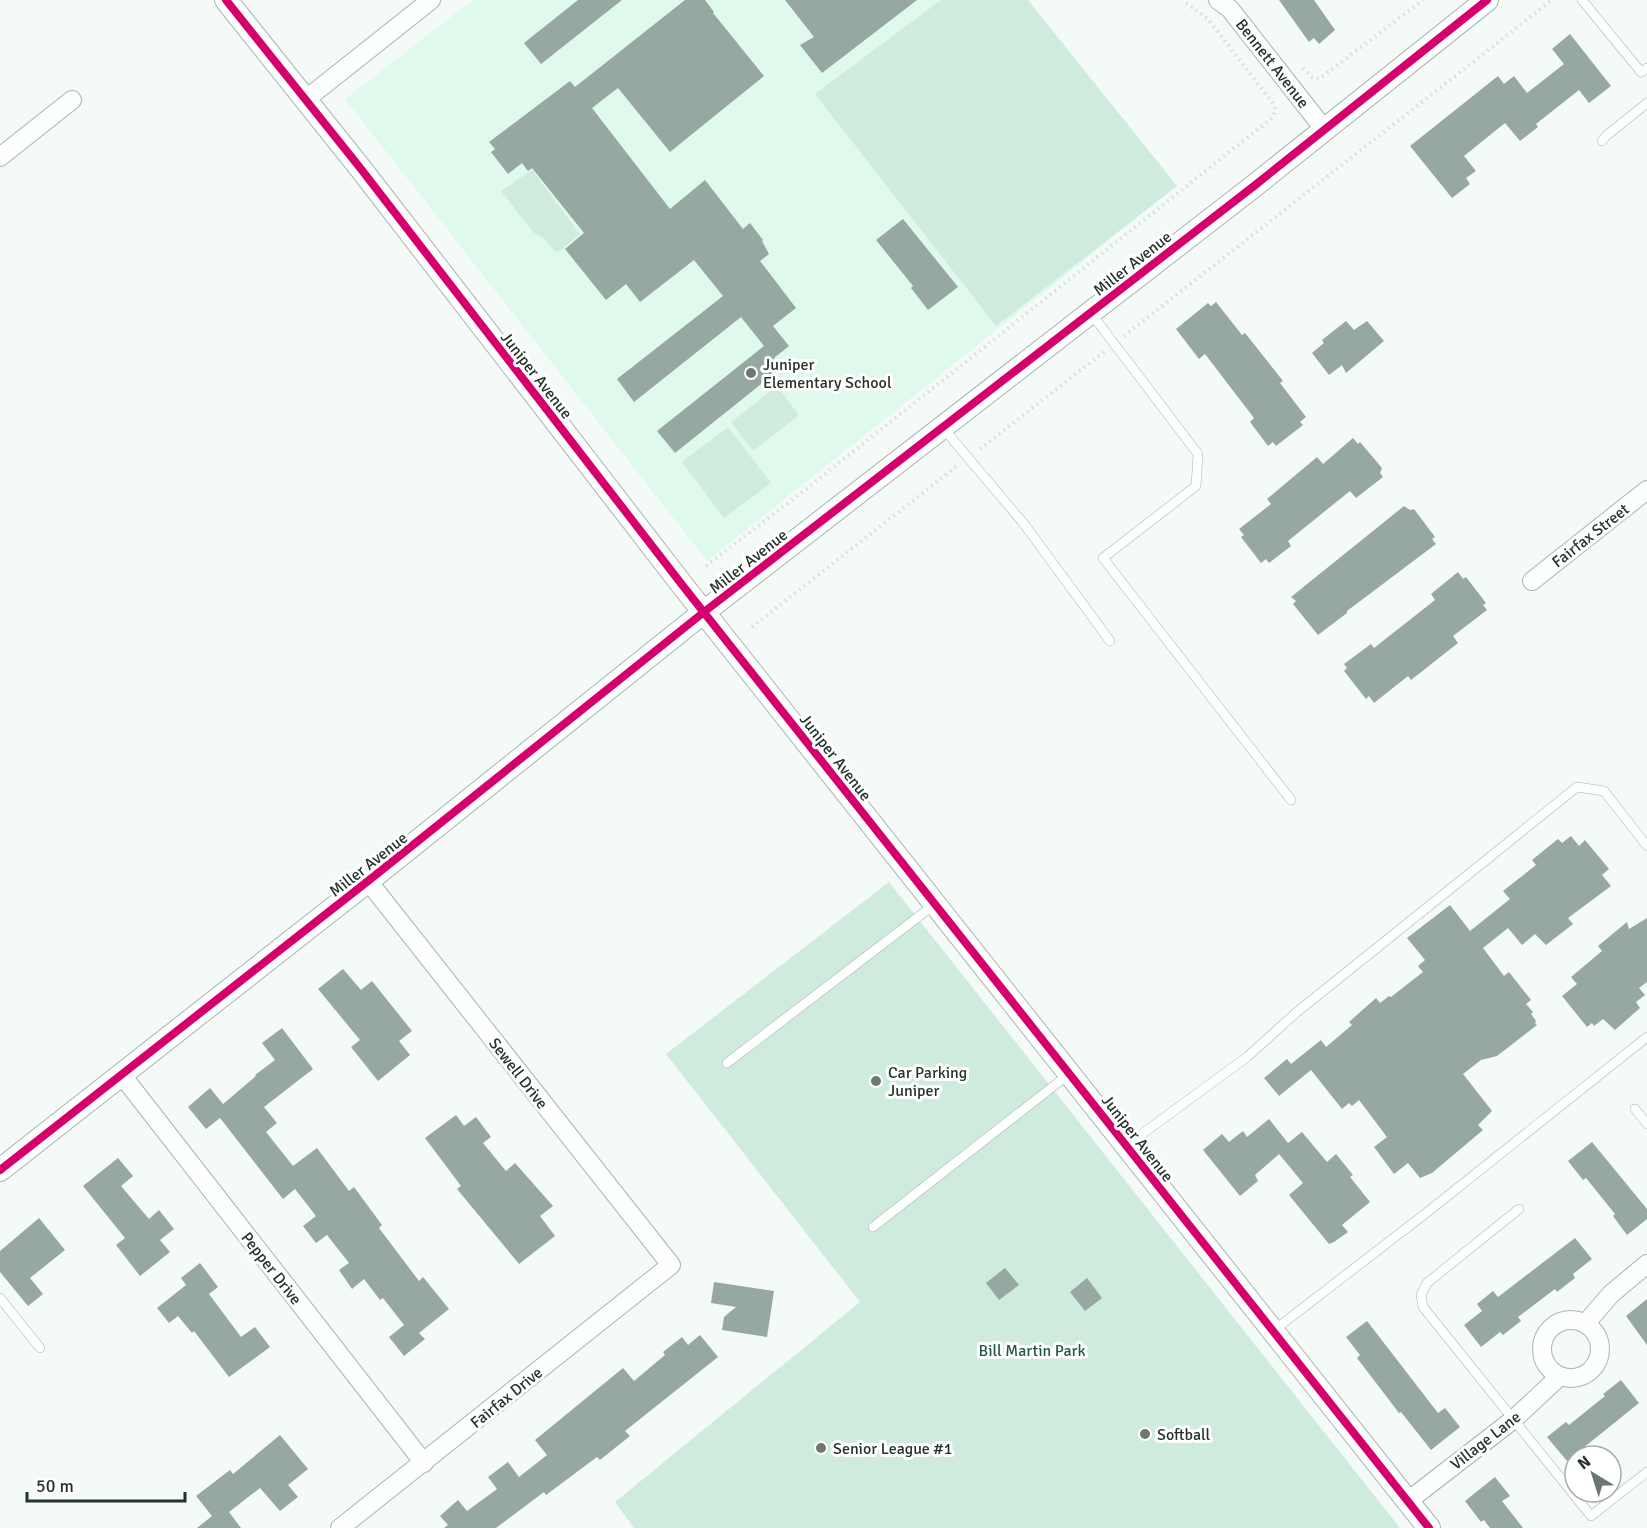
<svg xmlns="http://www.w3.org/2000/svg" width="1647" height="1528" viewBox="0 0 1647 1528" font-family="Signika,sans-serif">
<rect width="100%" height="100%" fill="#f4faf7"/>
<path fill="#dffaed" d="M 473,0 L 1028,0 L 1177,186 L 707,561 L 345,99 Z"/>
<path fill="#cfebdd" d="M 941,0 L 1028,0 L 1177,186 L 996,326 L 815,94 Z
M 532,170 L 580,234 L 557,253 L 542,237 L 534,233 L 501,191 Z
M 777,386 L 799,415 L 753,451 L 731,422 Z
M 728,427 L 771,483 L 724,518 L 682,462 Z
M 889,882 L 1400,1528 L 634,1528 L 615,1502 L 860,1302 L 666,1054 Z"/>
<path fill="#96a8a1" d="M 578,0 L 622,0 L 541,64 L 524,43 Z
M 685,0 L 705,0 L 714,12 L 713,13 L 764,76 L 670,152 L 618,88 L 592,108 L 670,209 L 705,180 L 743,229 L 750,223 L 763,240 L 762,241 L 769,254 L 760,261 L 796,308 L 773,326 L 789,346 L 774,358 L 781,368 L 675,453 L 657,431 L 764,346 L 741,317 L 634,402 L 617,379 L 723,296 L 694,260 L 640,302 L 626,284 L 606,300 L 565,249 L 584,233 L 532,168 L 528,171 L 522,163 L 508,174 L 491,152 L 495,149 L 489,142 L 570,81 L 575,87 Z
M 785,0 L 917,0 L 822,73 L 800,45 L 814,37 Z
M 1279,0 L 1314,0 L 1335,30 L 1319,44 L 1314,38 L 1309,42 Z
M 1570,34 L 1611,86 L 1589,103 L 1579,90 L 1536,124 L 1538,127 L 1520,141 L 1505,123 L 1464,156 L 1476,171 L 1466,178 L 1470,184 L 1452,198 L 1410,146 L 1498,76 L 1504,84 L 1514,76 L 1527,93 L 1564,64 L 1552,49 Z
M 903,219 L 958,287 L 928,310 L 911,288 L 913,286 L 876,240 Z
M 1216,302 L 1242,335 L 1245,333 L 1283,381 L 1280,383 L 1306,417 L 1300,422 L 1303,425 L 1276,446 L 1273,442 L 1268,446 L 1250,422 L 1254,418 L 1205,354 L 1199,359 L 1176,329 L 1208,303 L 1211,306 Z
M 1346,321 L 1354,330 L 1367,321 L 1384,341 L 1346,373 L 1342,365 L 1329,375 L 1312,353 L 1324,343 L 1322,340 Z
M 1353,438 L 1358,444 L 1360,442 L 1382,468 L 1380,473 L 1383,477 L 1356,498 L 1350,491 L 1288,541 L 1291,546 L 1269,563 L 1266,559 L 1261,563 L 1241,537 L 1244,535 L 1239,529 L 1271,504 L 1267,499 L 1317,457 L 1323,464 Z
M 1404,506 L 1410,510 L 1414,509 L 1435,537 L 1432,539 L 1436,544 L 1347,611 L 1347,613 L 1318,635 L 1293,604 L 1296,601 L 1291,597 Z
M 1458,572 L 1463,579 L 1466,577 L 1486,603 L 1483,605 L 1487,610 L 1453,636 L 1458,643 L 1411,680 L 1408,676 L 1374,703 L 1369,696 L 1366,699 L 1344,671 L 1347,668 L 1344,664 L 1371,644 L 1374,648 L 1435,600 L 1431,594 Z
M 1571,836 L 1579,846 L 1585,840 L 1609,869 L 1602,875 L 1611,886 L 1568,918 L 1573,924 L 1546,945 L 1535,934 L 1522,945 L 1508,928 L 1483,948 L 1504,976 L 1509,972 L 1531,1000 L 1526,1004 L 1533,1012 L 1531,1014 L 1536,1021 L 1535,1023 L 1537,1025 L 1497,1056 L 1481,1060 L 1463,1074 L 1492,1111 L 1478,1125 L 1483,1130 L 1432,1173 L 1420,1178 L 1408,1163 L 1394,1174 L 1374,1147 L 1387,1137 L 1359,1100 L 1352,1106 L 1349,1103 L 1342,1109 L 1311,1070 L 1279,1096 L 1264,1078 L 1287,1059 L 1291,1064 L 1321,1040 L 1326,1047 L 1352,1025 L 1349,1022 L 1376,998 L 1380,1003 L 1389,996 L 1391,997 L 1423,972 L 1418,966 L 1425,960 L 1407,938 L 1450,905 L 1470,931 L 1510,899 L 1503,891 L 1536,865 L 1532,860 L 1558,839 L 1562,843 Z
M 1647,918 L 1647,982 L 1639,988 L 1645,995 L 1636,1002 L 1640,1008 L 1615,1030 L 1603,1019 L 1594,1026 L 1592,1023 L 1587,1027 L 1562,996 L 1577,984 L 1571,977 L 1602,951 L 1598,946 L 1627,922 L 1629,929 Z
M 343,969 L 361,990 L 372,981 L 412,1031 L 399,1041 L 410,1055 L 378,1081 L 351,1047 L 360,1040 L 318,989 Z
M 282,1028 L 313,1069 L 264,1107 L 277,1123 L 266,1132 L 293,1166 L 317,1148 L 349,1191 L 354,1187 L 382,1225 L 379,1228 L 419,1281 L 423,1277 L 449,1309 L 419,1333 L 425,1339 L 404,1356 L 389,1337 L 404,1325 L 383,1298 L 380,1300 L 364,1279 L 352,1289 L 339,1270 L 349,1263 L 327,1235 L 316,1243 L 303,1226 L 316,1216 L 295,1189 L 283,1199 L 220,1118 L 206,1129 L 188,1107 L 210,1088 L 223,1104 L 256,1076 L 255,1075 L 275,1060 L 262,1043 Z
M 456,1115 L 464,1126 L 476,1117 L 491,1137 L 483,1143 L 506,1171 L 515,1163 L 553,1206 L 540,1216 L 555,1236 L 519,1264 L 457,1189 L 461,1186 L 425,1138 Z
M 1269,1119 L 1288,1143 L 1302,1132 L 1327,1162 L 1336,1154 L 1353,1175 L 1350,1177 L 1370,1202 L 1342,1225 L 1348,1232 L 1334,1242 L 1329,1244 L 1289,1195 L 1303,1183 L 1279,1154 L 1255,1175 L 1258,1181 L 1240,1196 L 1203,1150 L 1222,1134 L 1229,1142 L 1243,1131 L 1247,1137 Z
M 1592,1142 L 1647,1209 L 1647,1219 L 1627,1235 L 1613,1216 L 1615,1214 L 1586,1178 L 1583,1180 L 1568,1161 Z
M 118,1158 L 133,1176 L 121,1186 L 149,1219 L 159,1210 L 174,1229 L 160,1240 L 170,1252 L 140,1276 L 116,1245 L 125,1238 L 83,1186 Z
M 39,1218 L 65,1250 L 30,1278 L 43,1294 L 28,1306 L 0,1272 L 0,1251 Z
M 1575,1238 L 1592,1259 L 1573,1274 L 1575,1278 L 1557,1292 L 1555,1289 L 1518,1317 L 1521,1321 L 1503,1335 L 1500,1332 L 1481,1347 L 1464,1325 L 1482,1311 L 1477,1304 L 1493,1291 L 1498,1297 Z
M 200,1263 L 218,1287 L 209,1294 L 241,1337 L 255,1327 L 270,1347 L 229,1377 L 194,1331 L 192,1333 L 178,1316 L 169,1323 L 157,1308 L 186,1285 L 181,1278 Z
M 1005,1268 L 1019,1285 L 999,1300 L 986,1283 Z
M 1087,1278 L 1102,1298 L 1085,1311 L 1070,1292 Z
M 714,1282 L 774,1291 L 767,1337 L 722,1330 L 724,1317 L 736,1307 L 711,1303 Z
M 1647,1299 L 1647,1345 L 1626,1316 Z
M 1367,1321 L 1438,1413 L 1445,1408 L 1460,1427 L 1431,1450 L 1401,1412 L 1399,1413 L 1357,1358 L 1360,1355 L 1346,1337 Z
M 700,1335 L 718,1357 L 625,1431 L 630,1436 L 600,1460 L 597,1457 L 546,1495 L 544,1492 L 496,1528 L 444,1528 L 448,1525 L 440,1516 L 458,1500 L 467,1511 L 497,1489 L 488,1477 L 508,1462 L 519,1477 L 547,1455 L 535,1440 L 623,1368 L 634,1381 L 665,1355 L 663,1352 L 682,1337 L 688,1345 Z
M 1621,1380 L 1639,1403 L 1567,1461 L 1547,1437 L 1566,1422 L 1569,1425 L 1605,1396 L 1603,1394 Z
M 280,1435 L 308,1469 L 288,1485 L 298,1497 L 280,1511 L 260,1488 L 229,1512 L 241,1528 L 197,1528 L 212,1516 L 196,1496 L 230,1470 L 233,1474 Z
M 1495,1477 L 1510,1496 L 1502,1501 L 1523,1528 L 1490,1528 L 1484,1520 L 1481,1522 L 1465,1501 Z"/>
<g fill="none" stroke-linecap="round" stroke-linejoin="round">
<g stroke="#abb5b0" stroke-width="10">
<path id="service" d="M 1582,0 L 1641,72 L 1647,68
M 1602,141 L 1606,136 L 1647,103
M 1090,312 L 1198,454 L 1196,486 L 1103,558 L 1291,800
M 943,428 L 1024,524 L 1110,641
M 727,1063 L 935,904
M 1635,1109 L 1647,1124
M 1127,1145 L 1247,1057 L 1297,1012 L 1577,787 L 1604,791 L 1647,846
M 1519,1209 L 1427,1283 L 1421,1295 L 1423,1307 L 1591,1516 L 1647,1472
M 873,1227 L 1069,1074
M 0,1298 L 40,1348
M 1273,1331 L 1430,1210 L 1647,1037"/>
</g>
<g stroke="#abb5b0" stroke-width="20">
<path id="minor" d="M 1218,0 L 1230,9 L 1324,129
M 305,100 L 431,0
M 0,157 L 72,100
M 1532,581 L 1647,490
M 121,1074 L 424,1463
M1542 1349a29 29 0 1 1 58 0a29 29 0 1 1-58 0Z
M 1586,1323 L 1611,1294 L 1647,1264
M 1408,1501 L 1514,1419 L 1560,1376
M 340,1528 L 671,1265 L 368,881"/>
</g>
<g stroke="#abb5b0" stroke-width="24">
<path id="tertiary" d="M 226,0 L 361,169 L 683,586 L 1429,1528
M 0,1170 L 368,881 L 704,612 L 1254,186 L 1487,0"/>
</g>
<path stroke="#d9dbda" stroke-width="4" stroke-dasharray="1.5 4.5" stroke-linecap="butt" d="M 1303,68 L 1312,77 L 1319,79 L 1423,0
M 1124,336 L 1552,0
M 980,449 L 1104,352
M 706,566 L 810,486 L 1272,118 L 1275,112 L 1275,106 L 1208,19 L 1182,0
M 752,627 L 957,466"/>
<use href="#service" stroke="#fdfefe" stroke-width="9"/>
<use href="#minor" stroke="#fdfefe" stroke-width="18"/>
<use href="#tertiary" stroke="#fdfefe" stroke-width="22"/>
<g stroke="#fff" stroke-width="11">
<path id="cycleway" d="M 226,0 L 361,169 L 683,586 L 1429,1528
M 0,1170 L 368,881 L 704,612 L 1254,186 L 1487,0"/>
</g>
<use href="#cycleway" stroke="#d6006c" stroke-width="8"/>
</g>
<g fill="#6d7872" stroke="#fff" stroke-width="2">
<circle cx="751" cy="373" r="6"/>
<circle cx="876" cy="1081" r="6"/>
<circle cx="1145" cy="1434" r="6"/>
<circle cx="821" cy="1448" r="6"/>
</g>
<g text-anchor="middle" stroke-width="6" stroke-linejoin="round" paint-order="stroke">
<g font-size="16" fill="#24322b" stroke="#fff">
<text transform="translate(1273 63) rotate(52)" y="6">Bennett Avenue</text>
<text transform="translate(1132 263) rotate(-38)" y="6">Miller Avenue</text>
<text transform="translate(537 375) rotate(52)" y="6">Juniper Avenue</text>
<text transform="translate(1590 535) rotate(-38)" y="6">Fairfax Street</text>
<text transform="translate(748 561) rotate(-38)" y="6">Miller Avenue</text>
<text transform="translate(836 757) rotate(52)" y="6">Juniper Avenue</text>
<text transform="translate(368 864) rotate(-38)" y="6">Miller Avenue</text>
<text transform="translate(519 1073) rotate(52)" y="6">Sewell Drive</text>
<text transform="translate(1138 1138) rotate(52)" y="6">Juniper Avenue</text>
<text transform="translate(272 1268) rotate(52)" y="6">Pepper Drive</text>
<text transform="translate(506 1397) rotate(-39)" y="6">Fairfax Drive</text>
<text transform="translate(1485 1440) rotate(-38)" y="6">Village Lane</text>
</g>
<g font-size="16" fill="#24322b" stroke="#fff" text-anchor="start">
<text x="763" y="370">Juniper<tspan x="763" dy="18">Elementary School</tspan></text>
<text x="888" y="1078">Car Parking<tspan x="888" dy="18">Juniper</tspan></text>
<text x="1157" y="1440">Softball</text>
<text x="833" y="1454">Senior League #1</text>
</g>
<g font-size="16" fill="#1d5942" stroke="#fff">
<text x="1032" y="1356">Bill Martin Park</text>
</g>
</g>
<g transform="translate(1593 1474) rotate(322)"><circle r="28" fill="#ffffff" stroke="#a7adaa" stroke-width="1.5"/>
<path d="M0-4.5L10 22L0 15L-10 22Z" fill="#6d7872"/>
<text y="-9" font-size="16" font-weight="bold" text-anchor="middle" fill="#24322b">N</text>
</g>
<path d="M27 1492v9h158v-9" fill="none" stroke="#24322b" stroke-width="3"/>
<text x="36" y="1492" font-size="18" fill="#24322b" stroke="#ffffff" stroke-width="4.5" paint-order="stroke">50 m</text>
</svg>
